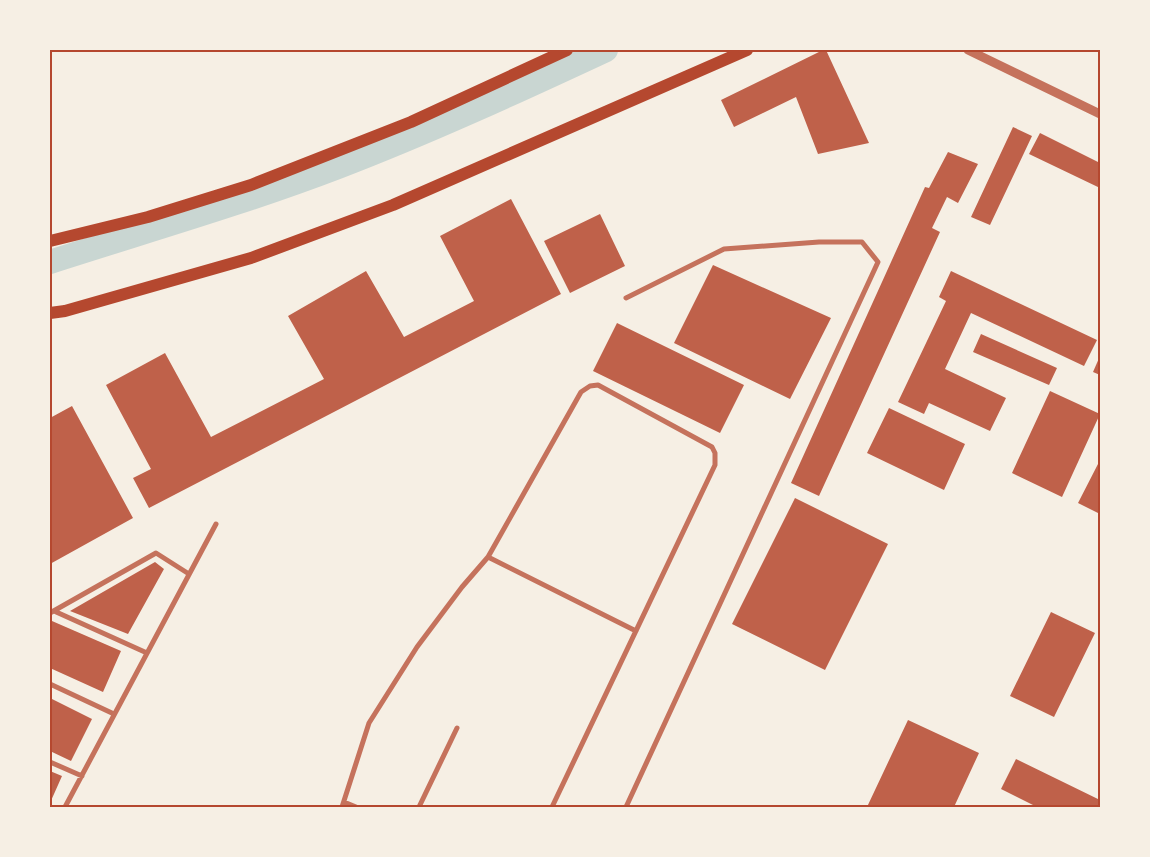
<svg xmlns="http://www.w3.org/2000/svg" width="1150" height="857" viewBox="0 0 1150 857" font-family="Mulish,sans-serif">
<rect width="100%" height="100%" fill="#f6efe4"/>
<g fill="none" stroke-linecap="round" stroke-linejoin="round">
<path stroke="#c9d6d2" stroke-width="24" d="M 50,262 C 146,231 244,203 338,167 C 429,132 518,91 606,50"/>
</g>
<path fill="#bf614a" d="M 823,50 L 826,50 L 869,143 L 818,154 L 796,97 L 734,127 L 721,100 Z
M 1013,127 L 1032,136 L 990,225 L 971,217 Z
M 1040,133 L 1100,163 L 1100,188 L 1029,154 Z
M 948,152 L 978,164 L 958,203 L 947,197 L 932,228 L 940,232 L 819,496 L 791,483 L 925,187 L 929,188 Z
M 511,199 L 561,294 L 149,508 L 133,478 L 151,469 L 106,385 L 165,353 L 211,437 L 324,379 L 288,316 L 366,271 L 404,337 L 474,301 L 440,236 Z
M 600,214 L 625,266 L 570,293 L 544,241 Z
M 713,265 L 831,318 L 790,399 L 674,343 Z
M 951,271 L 1097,340 L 1084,366 L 971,313 L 945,369 L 1006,398 L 990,431 L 929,403 L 924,414 L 898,402 L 946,301 L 939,297 Z
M 617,323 L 744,385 L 720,433 L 593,371 Z
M 981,334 L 1057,368 L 1049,385 L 973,352 Z
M 1100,356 L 1100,375 L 1093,372 Z
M 1050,391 L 1100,414 L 1062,497 L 1012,473 Z
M 72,406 L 133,518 L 50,564 L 50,418 Z
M 889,408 L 965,444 L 944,490 L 867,453 Z
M 1098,464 L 1100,465 L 1100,514 L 1078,503 Z
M 795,498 L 888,544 L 825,670 L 732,624 Z
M 155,562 L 164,569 L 128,634 L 70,611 Z
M 1051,612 L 1095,633 L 1054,717 L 1010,696 Z
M 52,621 L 121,651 L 103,692 L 50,668 L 50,624 Z
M 50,698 L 92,719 L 71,761 L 50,751 Z
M 908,720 L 979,753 L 954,807 L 867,807 Z
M 1016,759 L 1100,800 L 1100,807 L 1037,807 L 1001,789 Z
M 50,771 L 62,776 L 50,803 Z"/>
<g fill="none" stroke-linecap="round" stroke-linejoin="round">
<path stroke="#c5725c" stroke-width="5" d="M 488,557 L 636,631
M 54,611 L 147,653
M 50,613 L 156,553 L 189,574
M 50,684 L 114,714
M 50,762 L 82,776
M 344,802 L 356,807
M 65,807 L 216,524
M 342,807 L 369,723 L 417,647 L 462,587 L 488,557 L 581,392 L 590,386 L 598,385 L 712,447 L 715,453 L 715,465 L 552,807
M 419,807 L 457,728
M 626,807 L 878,262 L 862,242 L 819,242 L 724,249 L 626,298"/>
<path stroke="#c5725c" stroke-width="9" d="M 968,50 L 1100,114"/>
<path stroke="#b5482f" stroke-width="12" d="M 50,241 L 148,217 L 251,185 L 411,122 L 567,50
M 50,313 L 65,311 L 251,258 L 393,205 L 747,50"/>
</g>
<rect width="1150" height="857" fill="none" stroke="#f6efe4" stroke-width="102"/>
<rect x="51" y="51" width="1048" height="755" fill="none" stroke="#b5482f" stroke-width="2"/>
</svg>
